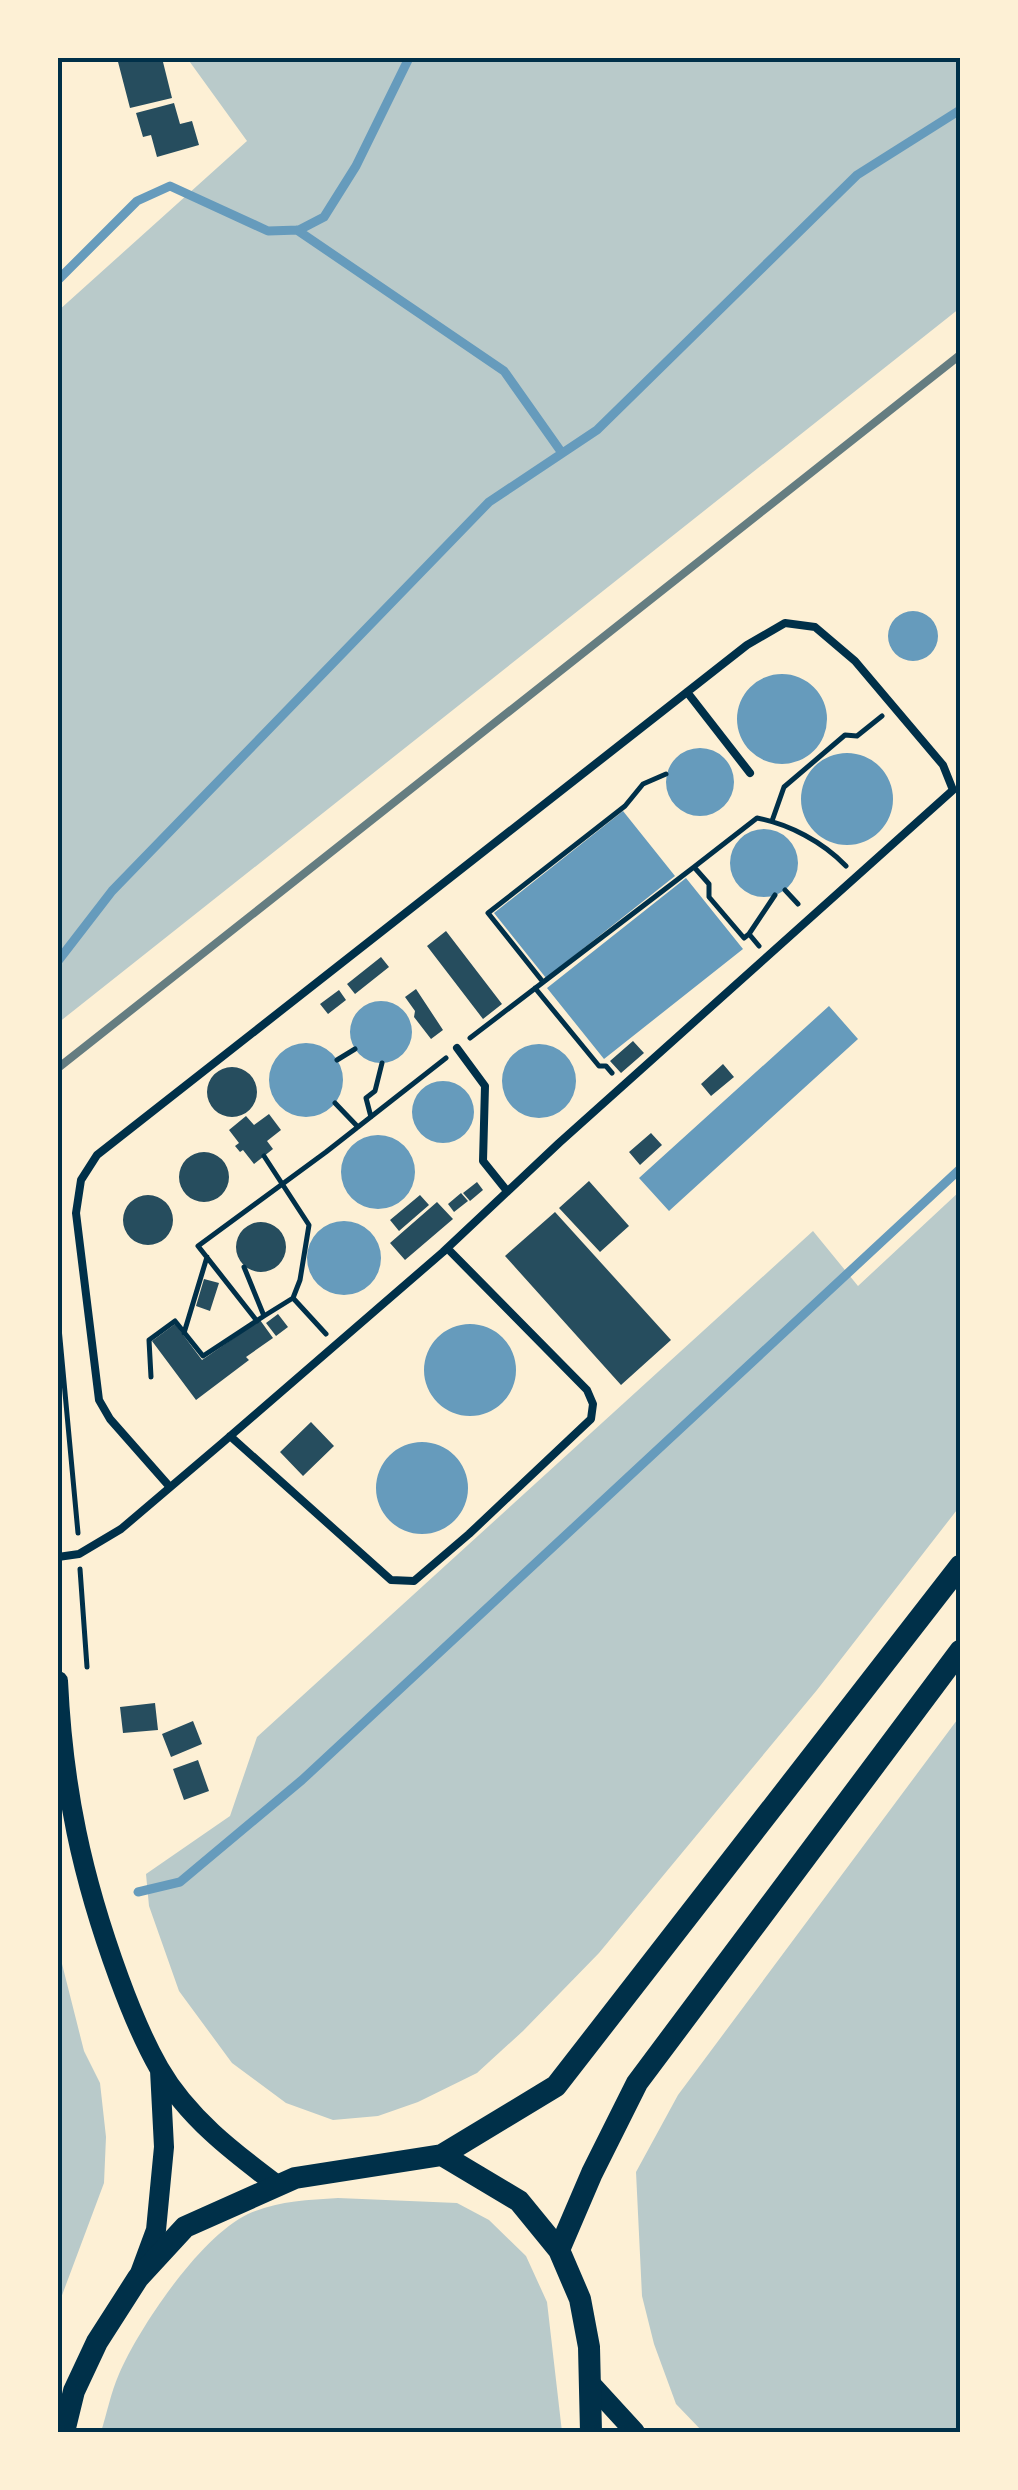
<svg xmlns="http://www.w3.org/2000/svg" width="1018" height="2490" viewBox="0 0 1018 2490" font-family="Georgia,serif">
<rect width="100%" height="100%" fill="#fdf0d5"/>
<path fill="#b9caca" d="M 187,58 L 960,58 L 960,308 L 58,1023 L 58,311 L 247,141 Z
M 960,1191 L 960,1506 L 817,1690 L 599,1953 L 523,2031 L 477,2073 L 418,2102 L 378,2116 L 333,2120 L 286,2103 L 232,2063 L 179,1991 L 149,1906 L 146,1874 L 230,1816 L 257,1737 L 813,1231 L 858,1286 Z
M 960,1716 L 960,2432 L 703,2432 L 676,2404 L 654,2344 L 642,2296 L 636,2172 L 678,2095 Z
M 58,1948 L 84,2051 L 100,2083 L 106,2137 L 104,2183 L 58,2306 Z
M 338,2198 L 457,2203 L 489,2220 L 526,2256 L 547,2302 L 562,2432 L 101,2432 C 107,2413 111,2392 119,2374 C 140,2326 200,2237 248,2214 C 277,2201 306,2200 338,2198 Z"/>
<path fill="#669bbc" d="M888 636a25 25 0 1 1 50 0a25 25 0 1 1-50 0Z
M737 719a45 45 0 1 1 90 0a45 45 0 1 1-90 0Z
M666 782a34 34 0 1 1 68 0a34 34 0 1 1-68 0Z
M801 799a46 46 0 1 1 92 0a46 46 0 1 1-92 0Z
M 623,811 L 675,876 L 546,978 L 494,913 Z
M730 863a34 34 0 1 1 68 0a34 34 0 1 1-68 0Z
M 686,878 L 743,949 L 604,1059 L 547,988 Z
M350 1032a31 31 0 1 1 62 0a31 31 0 1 1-62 0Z
M 829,1006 L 858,1039 L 669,1211 L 639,1178 Z
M269 1080a37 37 0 1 1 74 0a37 37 0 1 1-74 0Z
M502 1081a37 37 0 1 1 74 0a37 37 0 1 1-74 0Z
M412 1112a31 31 0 1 1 62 0a31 31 0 1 1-62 0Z
M341 1172a37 37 0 1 1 74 0a37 37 0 1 1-74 0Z
M307 1258a37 37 0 1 1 74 0a37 37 0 1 1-74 0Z
M424 1370a46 46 0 1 1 92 0a46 46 0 1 1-92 0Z
M376 1488a46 46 0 1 1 92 0a46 46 0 1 1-92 0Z"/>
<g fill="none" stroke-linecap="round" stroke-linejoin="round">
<path stroke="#669bbc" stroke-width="9" d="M 297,230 L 504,371 L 562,453
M 58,280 L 137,201 L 170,186 L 268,231 L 299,230 L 324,217 L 356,166 L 409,58
M 58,961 L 112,891 L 489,502 L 597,430 L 857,175 L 960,110
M 138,1892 L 180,1882 L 302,1780 L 960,1169"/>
</g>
<path fill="#264d5e" d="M 117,58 L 162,58 L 172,98 L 130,108 Z
M 174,103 L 180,124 L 192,121 L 199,145 L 157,157 L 151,135 L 143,137 L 136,113 Z
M 446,931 L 502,1004 L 483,1019 L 427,946 Z
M 381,957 L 389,967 L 355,994 L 347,984 Z
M 416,989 L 443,1030 L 431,1039 L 414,1017 L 415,1011 L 405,997 Z
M 339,990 L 346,1000 L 328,1014 L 320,1004 Z
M 633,1041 L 644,1053 L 621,1073 L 610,1061 Z
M 723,1064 L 734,1077 L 711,1096 L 701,1084 Z
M207 1092a25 25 0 1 1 50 0a25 25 0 1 1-50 0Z
M 269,1114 L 281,1130 L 267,1141 L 273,1149 L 254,1164 L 243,1150 L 240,1152 L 235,1146 L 239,1143 L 229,1130 L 246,1116 L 254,1125 Z
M 651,1133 L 662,1145 L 640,1165 L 629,1152 Z
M179 1177a25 25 0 1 1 50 0a25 25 0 1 1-50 0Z
M 589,1181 L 629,1226 L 600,1252 L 559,1208 Z
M 477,1182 L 483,1190 L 470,1201 L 463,1193 Z
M 461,1193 L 468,1201 L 454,1212 L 448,1204 Z
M 420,1195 L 429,1205 L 399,1231 L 390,1220 Z
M123 1220a25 25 0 1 1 50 0a25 25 0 1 1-50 0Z
M 437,1202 L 453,1219 L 405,1260 L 390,1243 Z
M 555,1212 L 671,1340 L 621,1385 L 505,1256 Z
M236 1247a25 25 0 1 1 50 0a25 25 0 1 1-50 0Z
M 204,1279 L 219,1283 L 210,1311 L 196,1306 Z
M 278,1314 L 288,1327 L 276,1336 L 266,1323 Z
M 260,1320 L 273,1338 L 246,1357 L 249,1360 L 196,1400 L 152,1341 L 175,1324 L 202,1360 Z
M 311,1422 L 334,1446 L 303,1476 L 280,1452 Z
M 155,1703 L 158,1730 L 123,1733 L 120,1707 Z
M 193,1721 L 202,1744 L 171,1757 L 162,1734 Z
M 198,1760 L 209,1791 L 184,1800 L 173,1769 Z"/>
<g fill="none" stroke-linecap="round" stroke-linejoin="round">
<path stroke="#003049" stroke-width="5" d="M 772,821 L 784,787 L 845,735 L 857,736 L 882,716
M 694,867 L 757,818 C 789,824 823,842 846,866
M 785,890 L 798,904
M 749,934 L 775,895
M 543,982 L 488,913 L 625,806 L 643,784 L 666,774
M 535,988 L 599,1066 L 606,1066 L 612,1073
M 470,1038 L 694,867 L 709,884 L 709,897 L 744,938 L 749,934 L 759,946
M 337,1060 L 355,1049
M 335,1103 L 358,1127
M 371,1117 L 366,1098 L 375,1091 L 382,1063
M 264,1156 L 309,1225 L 300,1280 L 293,1298
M 244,1267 L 264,1316 L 293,1298 L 326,1334
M 58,1317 L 78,1533
M 257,1321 L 198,1246 L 326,1152 L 446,1058
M 184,1333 L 207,1257
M 151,1377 L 149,1340 L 175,1321 L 203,1356 L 264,1316
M 80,1569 L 87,1667"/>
<path stroke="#003049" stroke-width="8" d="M 687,692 L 750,773
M 457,1048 L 485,1086 L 483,1161 L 507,1191
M 230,1436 L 391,1580 L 414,1581 L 469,1534 L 591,1419 L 593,1404 L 587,1390 L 447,1248
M 58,1557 L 79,1554 L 121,1529 L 221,1444 L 443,1252 L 559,1143 L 953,790 L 943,765 L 855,661 L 815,627 L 785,623 L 747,645 L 97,1155 L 81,1180 L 76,1213 L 99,1400 L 110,1419 L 169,1486"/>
<path stroke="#003049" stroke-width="20" d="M 58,1681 C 63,1789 82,1877 119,1978 C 130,2008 143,2040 159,2068 C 187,2117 233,2152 277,2185
M 139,2276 L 156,2230 L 164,2147 L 160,2070
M 591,2384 L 635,2432"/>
<path stroke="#003049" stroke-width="22" d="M 442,2155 L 519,2201 L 559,2250 L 580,2299 L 589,2347 L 591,2432
M 559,2250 L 592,2173 L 637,2083 L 960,1651
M 64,2432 L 74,2391 L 97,2342 L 138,2278 L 185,2227 L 295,2178 L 442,2155 L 556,2086 L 960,1566"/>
<path stroke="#657d81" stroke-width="8" d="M 58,1068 L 960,355"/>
</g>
<rect width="1018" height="2490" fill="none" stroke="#fdf0d5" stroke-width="120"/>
<rect x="60" y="60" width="898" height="2370" fill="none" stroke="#003049" stroke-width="4"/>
</svg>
